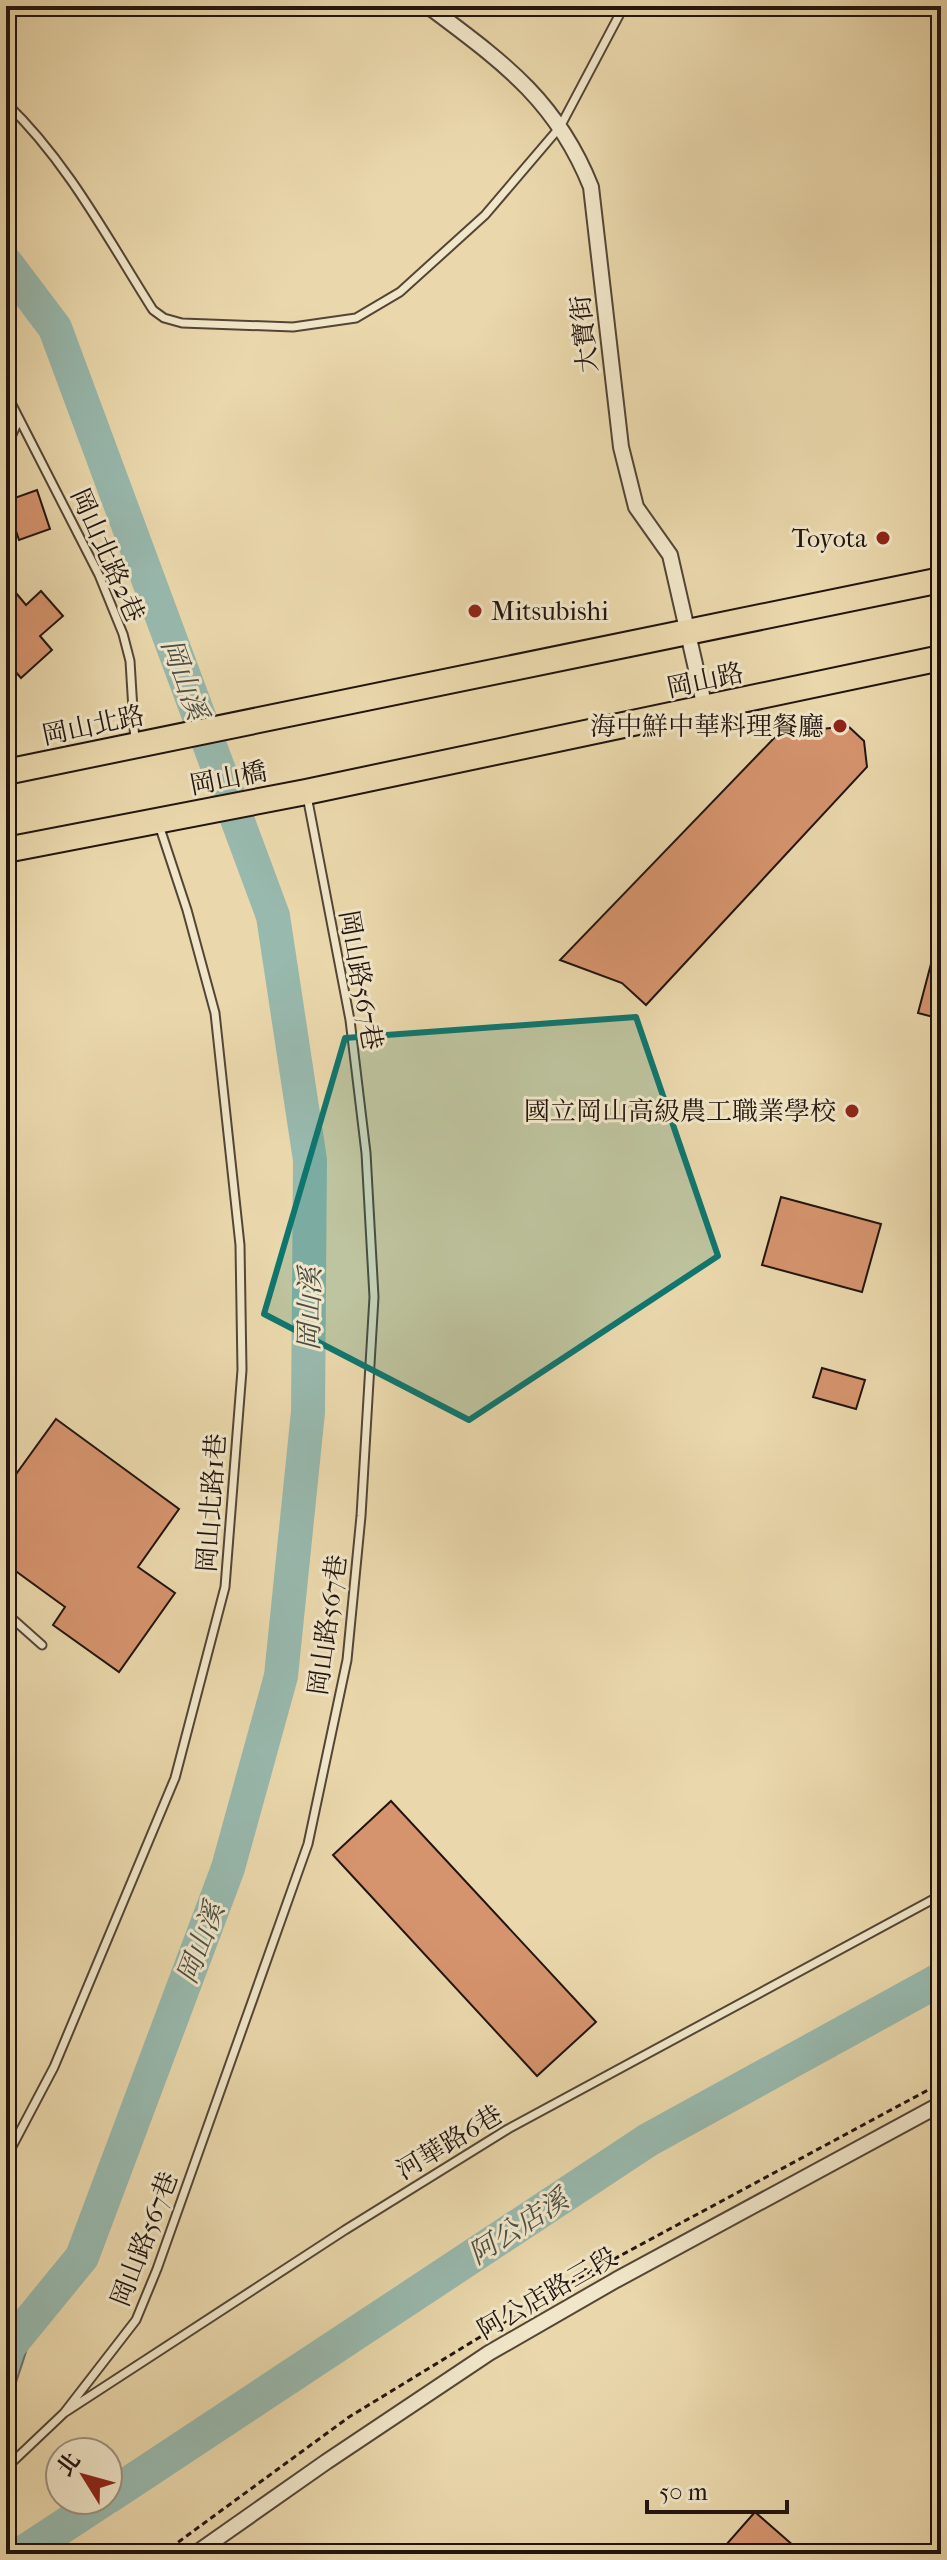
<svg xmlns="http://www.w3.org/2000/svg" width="947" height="2560" viewBox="0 0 947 2560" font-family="'IM FELL French Canon','Noto Serif TC',serif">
<rect width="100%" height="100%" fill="#ead8ac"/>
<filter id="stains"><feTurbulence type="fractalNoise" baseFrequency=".0025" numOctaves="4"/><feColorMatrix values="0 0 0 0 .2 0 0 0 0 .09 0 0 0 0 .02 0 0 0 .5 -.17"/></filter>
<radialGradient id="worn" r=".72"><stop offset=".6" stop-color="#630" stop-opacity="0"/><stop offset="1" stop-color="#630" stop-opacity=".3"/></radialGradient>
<path fill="#98b9ae" stroke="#69776e" stroke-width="2" d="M 40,2309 L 6,2413 L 6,2331 Z"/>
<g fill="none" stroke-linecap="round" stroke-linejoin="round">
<path stroke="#98b9ae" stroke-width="34" d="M 6,263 L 55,328 L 273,916 L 310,1160 L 308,1412 L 281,1676 L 228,1868 L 82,2257 L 6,2350
M 108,2497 L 648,2140 L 941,1979
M 21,2554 L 103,2500"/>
</g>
<path fill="#d6946e" stroke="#22140f" stroke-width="2" d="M 37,490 L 50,529 L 19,540 L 6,501 Z
M 6,581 L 26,605 L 41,591 L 63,616 L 40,636 L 52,650 L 21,678 L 6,661 Z
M 848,726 L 864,741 L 867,767 L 646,1005 L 622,983 L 560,960 L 778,734 Z
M 936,945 L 941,946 L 941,1019 L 918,1013 Z
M 781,1197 L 881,1224 L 862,1292 L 762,1265 Z
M 822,1368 L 865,1380 L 856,1409 L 813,1397 Z
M 56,1419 L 179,1509 L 138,1567 L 175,1593 L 119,1672 L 53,1625 L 65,1607 L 6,1564 L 6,1488 Z
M 391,1801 L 596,2022 L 537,2076 L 333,1855 Z
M 755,2512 L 803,2554 L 718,2554 Z"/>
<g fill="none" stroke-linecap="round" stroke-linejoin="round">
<g stroke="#544536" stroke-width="11">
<path id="service" d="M 6,103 C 67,161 108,239 153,310 L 164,318 L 182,323 L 293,327 L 356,318 L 400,292 L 485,215 L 560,127 L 624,6
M 6,393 L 99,575 L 123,634 L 130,661 L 135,743
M 6,448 L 19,419
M 6,1613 L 42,1645
M 6,2158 L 54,2067 L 175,1778 L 225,1587 L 242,1370 L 240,1245 L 215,1013 L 187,910 L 159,825
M 64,2413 L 136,2320 L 157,2269 L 308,1844 L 347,1660 L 361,1516 L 374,1297 L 366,1153 L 350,1020 L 307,796
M 6,2468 L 64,2413 L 345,2230 L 508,2129 L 941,1895"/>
</g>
<g stroke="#544536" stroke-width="18">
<path id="minor" d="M 428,6 C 501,61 556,99 591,187 L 621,447 L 636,507 L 670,555 L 705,708
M 195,2554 L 326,2462 L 489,2353 L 616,2280 L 941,2104"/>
</g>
<g stroke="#22140f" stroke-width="28">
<path id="primary" d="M 6,772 L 941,580
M 6,850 L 306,792 L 941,658"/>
</g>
<path stroke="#22140f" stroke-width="3" stroke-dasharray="6 4" stroke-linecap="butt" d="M 162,2554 L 349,2417 L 562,2287 L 941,2083"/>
<use href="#service" stroke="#f1e6c9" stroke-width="7"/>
<use href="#minor" stroke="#f1e6c9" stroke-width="14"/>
<use href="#primary" stroke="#ead8ac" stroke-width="24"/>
</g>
<path fill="#0f766e" fill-opacity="0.2" stroke="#0f766e" stroke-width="6" stroke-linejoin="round" d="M 636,1017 L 718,1256 L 469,1420 L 264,1314 L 345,1038 Z"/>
<g fill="#8f2418" stroke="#f1e6c9" stroke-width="3">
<circle cx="883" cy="538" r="8"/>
<circle cx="475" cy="611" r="8"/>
<circle cx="840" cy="726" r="8"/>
<circle cx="852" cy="1111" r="8"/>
</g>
<g text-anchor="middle" stroke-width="6" stroke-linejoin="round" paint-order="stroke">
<g font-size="26" fill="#22140f" stroke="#f1e6c9">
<text transform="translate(584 334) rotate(-96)" y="9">大寶街</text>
<text transform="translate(108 555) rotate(66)" y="9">岡山北路2巷</text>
<text transform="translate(705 680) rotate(-12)" y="9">岡山路</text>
<text transform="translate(93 725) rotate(-12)" y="9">岡山北路</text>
<text transform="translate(228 778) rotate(-11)" y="9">岡山橋</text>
<text transform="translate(361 980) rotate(80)" y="9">岡山路567巷</text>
<text transform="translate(211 1503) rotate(-86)" y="9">岡山北路1巷</text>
<text transform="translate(327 1625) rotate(-82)" y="9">岡山路567巷</text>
<text transform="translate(449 2142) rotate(-31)" y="9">河華路6巷</text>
<text transform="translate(144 2239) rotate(-69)" y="9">岡山路567巷</text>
<text transform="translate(547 2293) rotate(-30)" y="9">阿公店路三段</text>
</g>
<g font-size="26" fill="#22140f" stroke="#f1e6c9" text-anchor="end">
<text x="867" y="547">Toyota</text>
<text x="491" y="620" text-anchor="start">Mitsubishi</text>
<text x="824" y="735">海中鮮中華料理餐廳</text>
<text x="836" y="1120">國立岡山高級農工職業學校</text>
</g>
<g font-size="28" font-style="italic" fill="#4b4e47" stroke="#f1e6c9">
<text transform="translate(185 679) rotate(70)" y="10">岡山溪</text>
<text transform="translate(309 1309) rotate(-89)" y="10">岡山溪</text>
<text transform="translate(200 1943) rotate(-69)" y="10">岡山溪</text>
<text transform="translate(518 2226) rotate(-33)" y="10">阿公店溪</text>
</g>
</g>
<rect width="947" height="2560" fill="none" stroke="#ead8ac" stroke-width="32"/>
<rect x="8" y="8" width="931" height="2544" fill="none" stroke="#22140f" stroke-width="4"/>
<rect x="16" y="16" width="915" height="2528" fill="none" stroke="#22140f" stroke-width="2"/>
<g transform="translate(84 2476) rotate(307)"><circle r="38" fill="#f1e6c9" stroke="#9e927f" stroke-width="2"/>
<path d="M0-6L14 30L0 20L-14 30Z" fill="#8f2418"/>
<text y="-12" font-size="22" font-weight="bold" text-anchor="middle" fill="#22140f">北</text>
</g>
<path d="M647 2500v12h140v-12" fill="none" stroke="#22140f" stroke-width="4"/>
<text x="659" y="2500" font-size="24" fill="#22140f" stroke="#f1e6c9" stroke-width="6" paint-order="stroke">50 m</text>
<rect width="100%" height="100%" filter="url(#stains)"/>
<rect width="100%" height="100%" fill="url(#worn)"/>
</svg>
